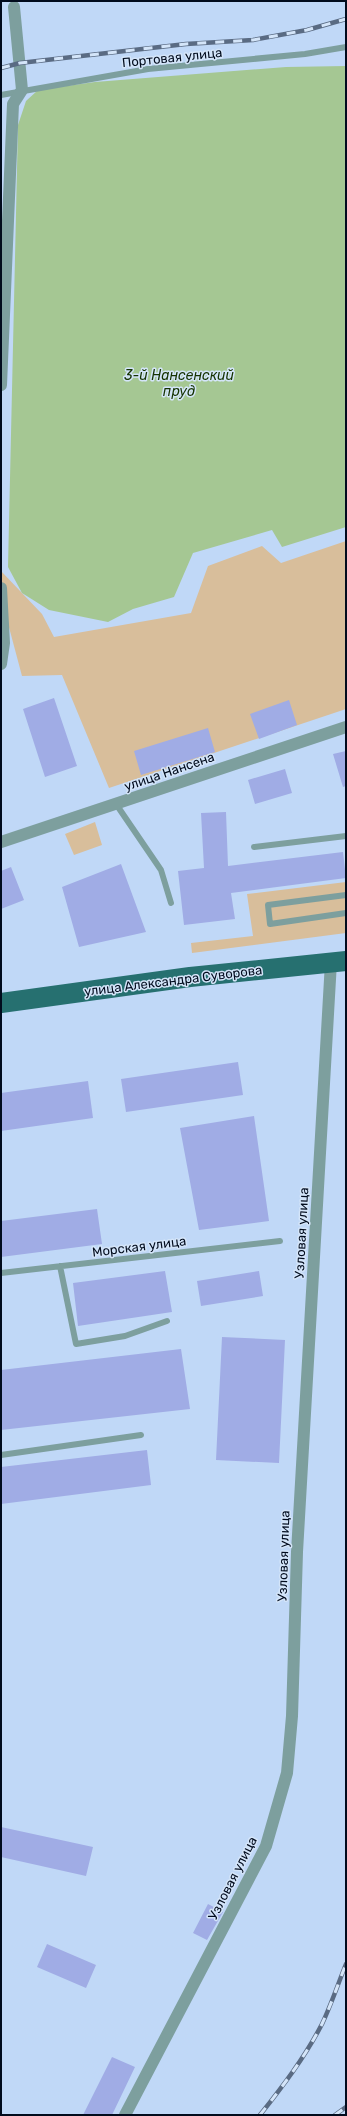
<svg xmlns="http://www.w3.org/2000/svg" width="347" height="2116" viewBox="0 0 347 2116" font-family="Rubik,sans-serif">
<rect width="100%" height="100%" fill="#c0d8f7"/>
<path fill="#d8be9b" d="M 346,541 L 346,709 L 109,788 L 62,675 L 22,676 L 2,601 L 1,571 L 42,614 L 54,637 L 191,613 L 208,566 L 262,546 L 281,563 Z
M 95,822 L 102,845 L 74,855 L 65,834 Z
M 346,882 L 346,933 L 192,953 L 191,943 L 253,936 L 247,894 Z"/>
<path fill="#a5c793" d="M 346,66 L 346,527 L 282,547 L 272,530 L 193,553 L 174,597 L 133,609 L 108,622 L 49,610 L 22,593 L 8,567 L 18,125 L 26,101 L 38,90 L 95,82 L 286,67 Z"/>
<path fill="#a0ace5" d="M 54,698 L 77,766 L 45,777 L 23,709 Z
M 289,700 L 297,725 L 259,739 L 250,714 Z
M 208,728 L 215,752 L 141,775 L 134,751 Z
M 346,751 L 346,786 L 343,787 L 333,754 Z
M 285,769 L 292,793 L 255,804 L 248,780 Z
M 226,812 L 228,866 L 343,852 L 346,878 L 231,893 L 235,919 L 184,925 L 178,871 L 204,868 L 201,813 Z
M 121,864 L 146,932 L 79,947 L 62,887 Z
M 11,867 L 24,900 L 1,909 L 1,871 Z
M 238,1062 L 243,1095 L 126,1112 L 121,1079 Z
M 88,1081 L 93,1118 L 1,1131 L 1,1093 Z
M 254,1116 L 269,1221 L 199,1230 L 180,1128 Z
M 97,1209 L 102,1244 L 1,1257 L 1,1221 Z
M 165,1271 L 172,1312 L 78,1326 L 73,1283 Z
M 259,1271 L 263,1296 L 201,1306 L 197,1281 Z
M 222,1337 L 285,1340 L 279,1463 L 216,1460 Z
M 181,1349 L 190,1409 L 1,1430 L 1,1370 Z
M 147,1450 L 151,1485 L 1,1504 L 1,1467 Z
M 1,1827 L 93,1847 L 86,1876 L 1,1857 Z
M 208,1904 L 223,1912 L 207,1940 L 193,1933 Z
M 47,1944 L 96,1965 L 86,1988 L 37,1967 Z
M 112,2057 L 135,2067 L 112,2115 L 83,2115 Z"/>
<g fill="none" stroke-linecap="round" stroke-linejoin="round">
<path stroke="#7d9f9e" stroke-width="6" d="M 1,95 L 148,69 L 305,54 L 346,47
M 116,804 L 161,870 L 171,903
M 254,847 L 346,836
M 346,895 L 268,905 L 270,924 L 346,913
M 60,1266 L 76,1344 L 125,1336 L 167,1321
M 1,1273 L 280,1241
M 1,1455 L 141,1435"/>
<path stroke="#7d9f9e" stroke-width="12" d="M 1,385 L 13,104 L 22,90 L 14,7
M 1,588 L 4,643 L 1,664
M 1,842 L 346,727
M 125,2115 L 266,1846 L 287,1773 L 292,1716 L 297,1552 L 331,962"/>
<path stroke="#267070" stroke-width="20" d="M 1,1003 L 190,977 L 346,961"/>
<g stroke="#5a6b83" stroke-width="4.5">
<path id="rail" d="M 1,68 L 20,63 L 186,44 L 253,40 L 307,30 L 346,19
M 260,2115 C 283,2086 305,2057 322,2024 C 331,2005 338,1984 346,1964
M 335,2115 L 346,2107"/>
</g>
<use href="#rail" stroke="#d4e5f9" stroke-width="3" stroke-dasharray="9" stroke-linecap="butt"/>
</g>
<g text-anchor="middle" stroke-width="3" stroke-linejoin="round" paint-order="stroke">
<g font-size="13" fill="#010b1d" stroke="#d4e5f9">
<text transform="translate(172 57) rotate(-6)" y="5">Портовая улица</text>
<text transform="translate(169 771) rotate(-19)" y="5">улица Нансена</text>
<text transform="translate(173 980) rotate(-7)" y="5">улица Александра Суворова</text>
<text transform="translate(301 1233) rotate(-87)" y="5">Узловая улица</text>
<text transform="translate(139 1246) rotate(-7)" y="5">Морская улица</text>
<text transform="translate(283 1556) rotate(-88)" y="5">Узловая улица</text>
<text transform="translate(232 1878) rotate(-63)" y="5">Узловая улица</text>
</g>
<g font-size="14" font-style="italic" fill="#153300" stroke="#d4e5f9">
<text x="179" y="380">3-й Нансенский<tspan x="179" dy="16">пруд</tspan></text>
</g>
</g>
<rect width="347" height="2116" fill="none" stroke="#010b1d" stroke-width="4"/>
</svg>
